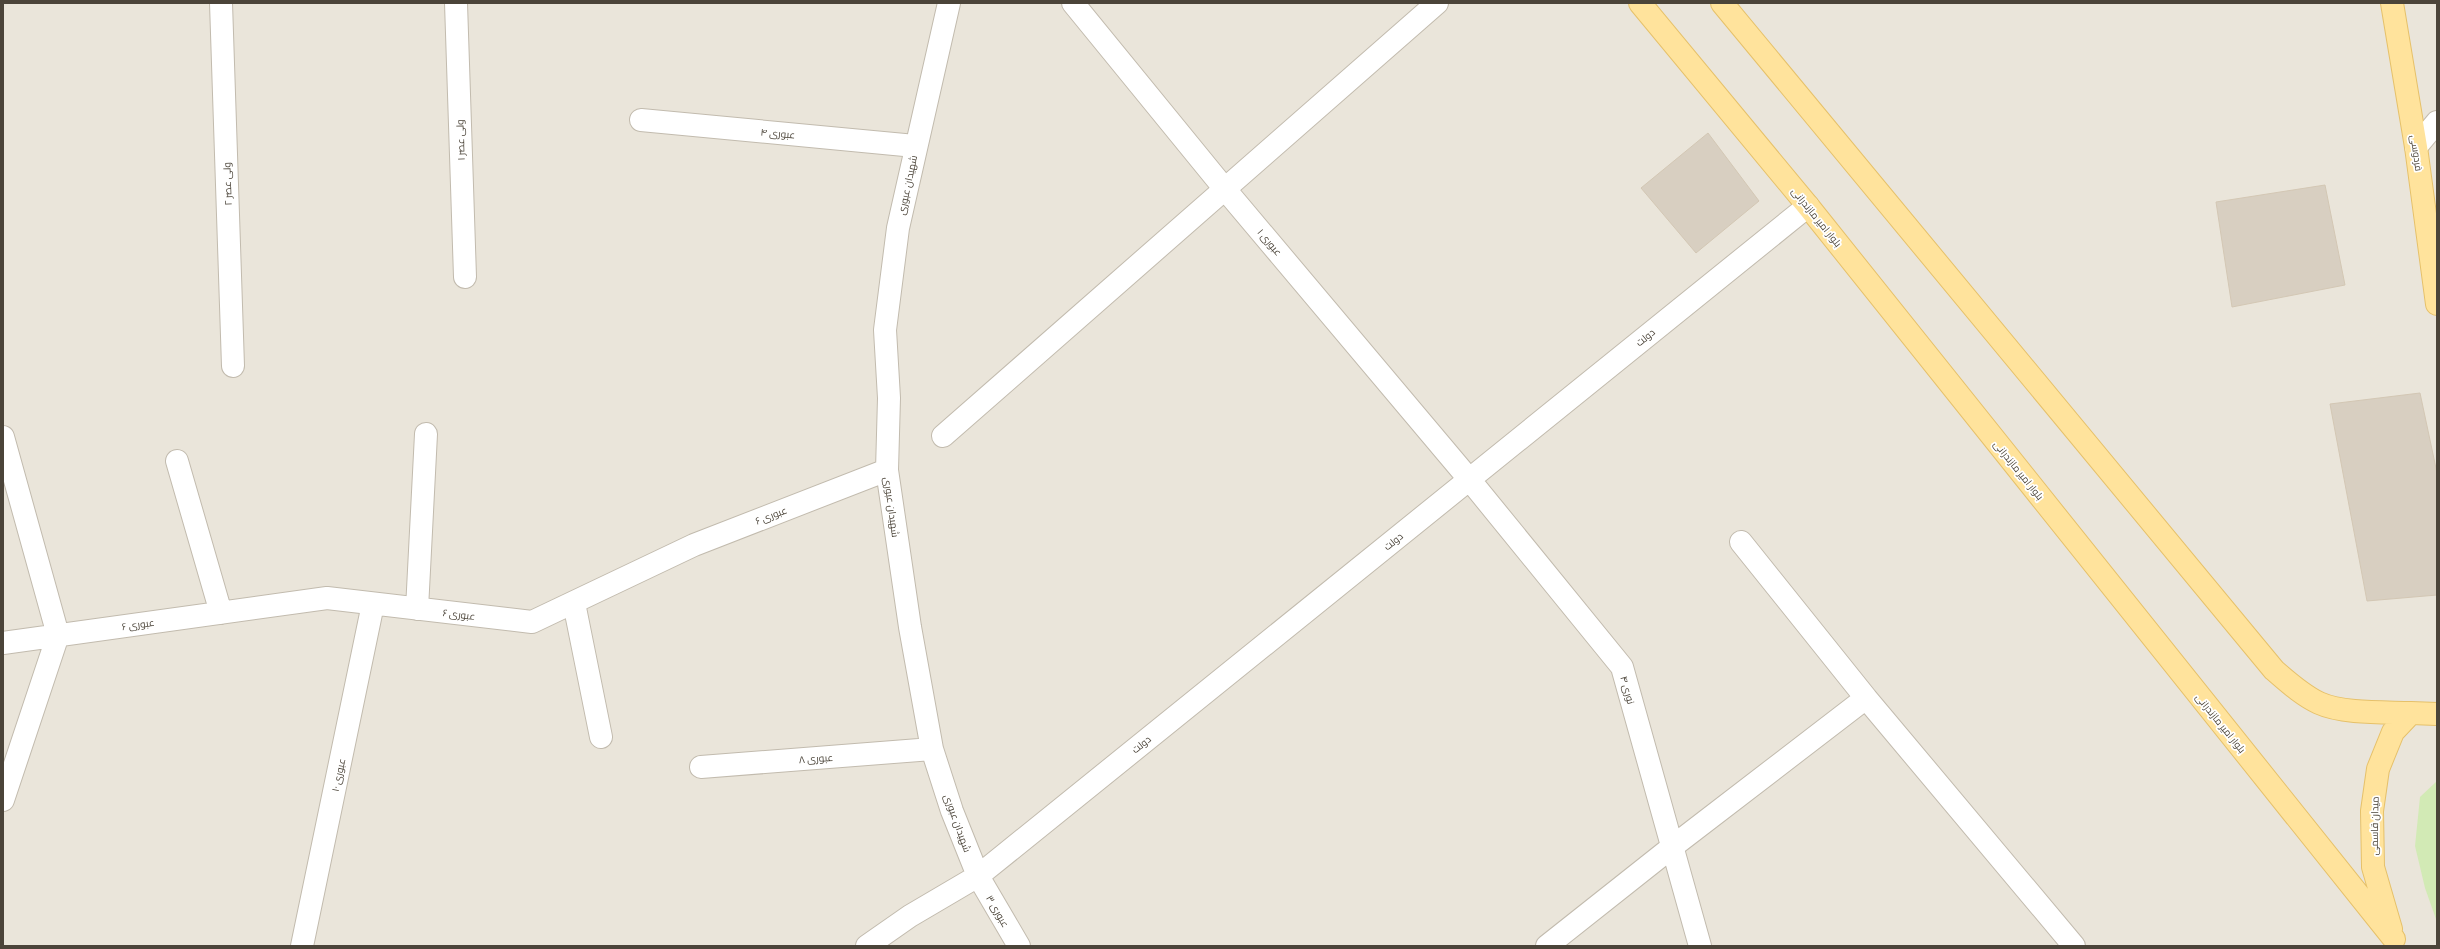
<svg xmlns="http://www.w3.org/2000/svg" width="2440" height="949" viewBox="0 0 2440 949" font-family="Barlow,Cairo,sans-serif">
<rect width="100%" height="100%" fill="#f6f3ec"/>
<path fill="#eae5da" d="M 3,3 L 2437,3 L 2437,946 L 3,946 Z"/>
<path fill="#d2eab5" d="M 2437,781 L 2437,922 L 2425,888 L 2415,846 L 2420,797 Z"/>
<path fill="#d8cfc1" stroke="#d3c7b4" d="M 1708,133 L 1759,201 L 1696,253 L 1641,188 Z
M 2325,185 L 2345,285 L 2232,307 L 2216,202 Z
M 2420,393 L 2437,473 L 2437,595 L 2367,601 L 2330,404 Z"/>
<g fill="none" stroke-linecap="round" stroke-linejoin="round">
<g stroke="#c2bbae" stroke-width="24">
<path id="minor" d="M 221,3 L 233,366
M 456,3 L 465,277
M 1073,3 L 1224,188 L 1469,479 L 1622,667 L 1700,946
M 641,120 L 915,146
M 2416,147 L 2437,122
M 943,436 L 1437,3
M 3,437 L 58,635 L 3,800
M 177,461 L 221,613
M 1741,542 L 1866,698
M 574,603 L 601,737
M 417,609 L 426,434
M 3,643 L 327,598 L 532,622 L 694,545 L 887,470
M 701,767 L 932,749
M 302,946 L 373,604
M 867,946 L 910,916 L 978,876 L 952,811 L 932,749 L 910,627 L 887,470 L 889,398 L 885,330 L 898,228 L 949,3
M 1019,946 L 978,876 L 1808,206
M 1547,946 L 1672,847 L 1866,698 L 2074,946"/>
</g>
<g stroke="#e6c16a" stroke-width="24">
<path id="major" d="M 1640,3 L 1808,206 L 2394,939
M 1722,3 L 2274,670 C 2288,682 2302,695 2319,703 C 2343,714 2385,712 2411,713
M 2392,3 L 2416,147 L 2437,304
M 2391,929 L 2373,867 L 2372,811 L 2378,769 L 2393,732 L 2411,713 L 2437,714"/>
</g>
<use href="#minor" stroke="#fff" stroke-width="22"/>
<use href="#major" stroke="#ffe39c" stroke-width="22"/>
</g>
<g text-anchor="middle" stroke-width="3.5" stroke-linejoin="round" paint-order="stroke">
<g font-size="10" fill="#4b4439" stroke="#fff">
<text transform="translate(778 133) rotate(5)" y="4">عبوری ۴</text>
<text transform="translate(460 140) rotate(-92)" y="4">ولی عصر ۱</text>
<text transform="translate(2417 153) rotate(82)" y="4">فردوسی</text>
<text transform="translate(227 184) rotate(-92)" y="4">ولی عصر ۲</text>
<text transform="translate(907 185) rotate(-78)" y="4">شهیدان عبوری</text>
<text transform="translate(1817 217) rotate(51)" y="4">بلوار امیر مازندرانی</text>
<text transform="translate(1270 242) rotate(50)" y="4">عبوری ۱</text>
<text transform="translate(1645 337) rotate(-39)" y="4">دولت</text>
<text transform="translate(2019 470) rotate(51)" y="4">بلوار امیر مازندرانی</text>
<text transform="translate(892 507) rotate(82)" y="4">شهیدان عبوری</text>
<text transform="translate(771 515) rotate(-21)" y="4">عبوری ۶</text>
<text transform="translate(1393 541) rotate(-39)" y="4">دولت</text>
<text transform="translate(459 614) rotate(7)" y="4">عبوری ۶</text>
<text transform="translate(138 624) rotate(-8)" y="4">عبوری ۶</text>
<text transform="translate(1628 690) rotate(74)" y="4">نوری ۴</text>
<text transform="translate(2221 723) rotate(51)" y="4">بلوار امیر مازندرانی</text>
<text transform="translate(1141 744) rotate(-39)" y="4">دولت</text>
<text transform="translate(816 758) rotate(-4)" y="4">عبوری ۸</text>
<text transform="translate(338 775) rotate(-78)" y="4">عبوری ۱۰</text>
<text transform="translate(958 823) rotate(70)" y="4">شهیدان عبوری</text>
<text transform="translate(2374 826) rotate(-89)" y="4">میدان قاسمی</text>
<text transform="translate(998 911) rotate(60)" y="4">عبوری ۳</text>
</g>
</g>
<rect width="2440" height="949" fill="none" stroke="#4b4439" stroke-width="8"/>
</svg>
